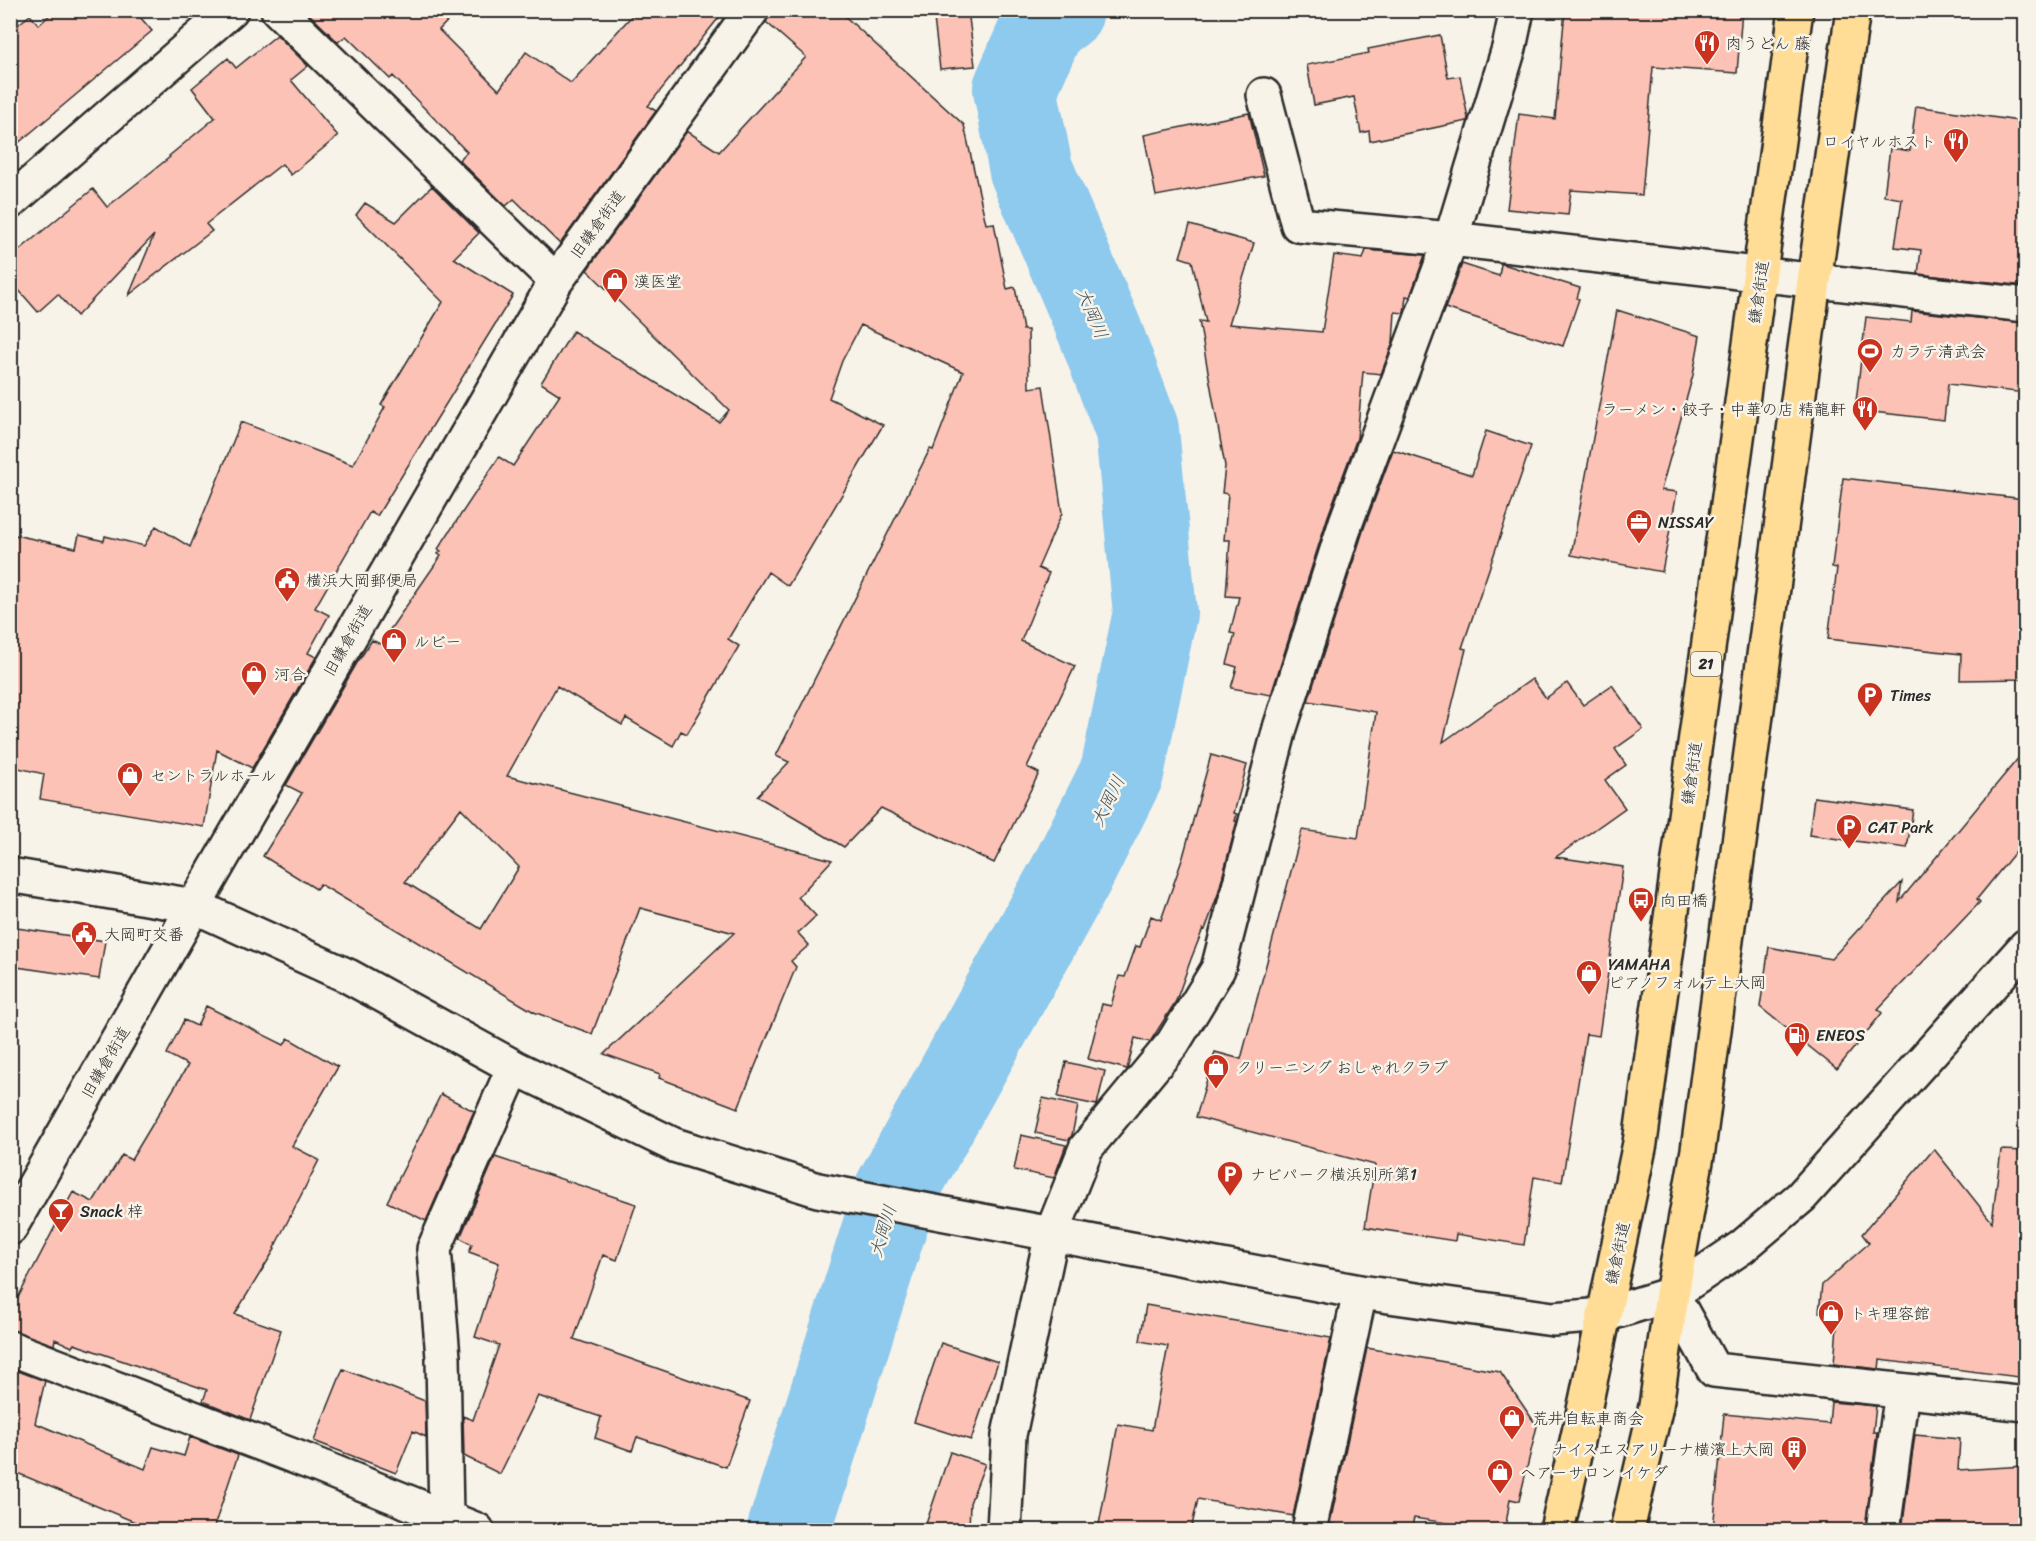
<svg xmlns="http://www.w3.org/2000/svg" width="2036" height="1541" viewBox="0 0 2036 1541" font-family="Sriracha,'Klee One',sans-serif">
<rect width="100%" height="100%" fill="#f7f3e8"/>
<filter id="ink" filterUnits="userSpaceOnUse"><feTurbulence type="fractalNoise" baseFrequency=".0167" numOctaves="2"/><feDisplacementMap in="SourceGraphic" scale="12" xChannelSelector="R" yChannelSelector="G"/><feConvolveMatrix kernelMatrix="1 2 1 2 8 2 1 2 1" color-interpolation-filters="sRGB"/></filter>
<g filter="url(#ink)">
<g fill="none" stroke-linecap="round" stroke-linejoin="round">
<path stroke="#8ec9ee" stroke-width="84" d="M 789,1530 L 896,1191 L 1071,875 L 1122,773 L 1155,613 L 1137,430 L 1100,331 L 1031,170 L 1015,89 L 1044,23 L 1062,10"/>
</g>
<path fill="#fcc2b6" stroke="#2b2b2b" stroke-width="1.5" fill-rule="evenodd" d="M 55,10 L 134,10 L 152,31 L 10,150 L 10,31 L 30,15 L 39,25 Z
M 309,10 L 458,10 L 439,30 L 499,90 L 526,52 L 571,83 L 637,10 L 725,10 L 648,106 L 656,111 L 560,244 L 514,199 L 506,206 L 459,160 L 467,152 L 393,76 L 390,79 L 346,36 L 338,42 L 307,12 Z
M 771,10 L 838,10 L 964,125 L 986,224 L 994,223 L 1007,289 L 1015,287 L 1023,330 L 1028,330 L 1029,388 L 1043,386 L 1062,513 L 1038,568 L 1049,573 L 1021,641 L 1075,666 L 1027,767 L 1039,773 L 994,863 L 881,808 L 844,847 L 757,796 L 789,762 L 776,756 L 930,449 L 933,450 L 963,372 L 861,325 L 842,361 L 829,398 L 883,425 L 788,586 L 768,572 L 728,639 L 739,646 L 687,734 L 681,731 L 673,746 L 626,718 L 622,725 L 557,686 L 507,776 L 832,860 L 798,897 L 816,916 L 798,933 L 809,945 L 791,961 L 796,967 L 738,1108 L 659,1078 L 660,1074 L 604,1054 L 734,933 L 640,908 L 592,1034 L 534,1012 L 320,884 L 316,889 L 263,856 L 302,793 L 286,785 L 357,663 L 372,640 L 380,644 L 441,556 L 438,554 L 441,551 L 438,549 L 499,457 L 513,466 L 560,395 L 541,383 L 573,331 L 719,422 L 729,410 L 587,270 L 687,131 L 719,152 L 806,57 L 766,22 ZM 461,808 L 519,867 L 481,929 L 405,882 Z
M 933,10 L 968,10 L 975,66 L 940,69 Z
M 1565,10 L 1742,10 L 1737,73 L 1653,67 L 1642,195 L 1571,190 L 1568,215 L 1507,209 L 1519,114 L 1555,119 Z
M 277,35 L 308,66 L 291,80 L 338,136 L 291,175 L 282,164 L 206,224 L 212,231 L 129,295 L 154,235 L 77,316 L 58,294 L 38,312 L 10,280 L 10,258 L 93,189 L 107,207 L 170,157 L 169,156 L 215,118 L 192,88 L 228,58 L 236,68 Z
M 1440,35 L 1448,78 L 1460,76 L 1468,118 L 1467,121 L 1370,141 L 1369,131 L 1361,133 L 1354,97 L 1314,105 L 1307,65 L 1369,53 L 1368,49 Z
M 1916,106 L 2025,122 L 2025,286 L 1918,274 L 1921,250 L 1895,247 L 1902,199 L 1884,196 L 1890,148 L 1910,151 Z
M 1249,113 L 1264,176 L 1156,196 L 1144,135 Z
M 432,186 L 479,233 L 454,258 L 513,295 L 377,516 L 370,512 L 315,608 L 329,615 L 308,653 L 316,657 L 252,768 L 217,750 L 204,827 L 40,799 L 44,774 L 10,766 L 10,534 L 76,548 L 79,535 L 104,541 L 105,536 L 144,546 L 156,526 L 190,547 L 241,422 L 353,465 L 385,407 L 381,405 L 443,302 L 356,215 L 365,203 L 396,222 Z
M 1190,225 L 1254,243 L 1229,324 L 1322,332 L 1334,255 L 1363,259 L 1366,250 L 1425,255 L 1410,297 L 1406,296 L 1404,313 L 1395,312 L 1393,343 L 1381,374 L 1363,372 L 1357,438 L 1328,516 L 1271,695 L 1231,688 L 1237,667 L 1227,664 L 1235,634 L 1230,633 L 1239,597 L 1226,596 L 1230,540 L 1224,540 L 1228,494 L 1222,493 L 1225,466 L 1199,321 L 1206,322 L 1192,261 L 1180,257 Z
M 1462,264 L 1499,276 L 1501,264 L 1503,264 L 1580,288 L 1577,298 L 1579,299 L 1563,346 L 1445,308 Z
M 1617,310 L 1700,336 L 1693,375 L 1661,490 L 1677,492 L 1662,572 L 1571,555 Z
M 1912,311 L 2025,323 L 2025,393 L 1948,384 L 1944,420 L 1855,410 L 1866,317 L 1911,322 Z
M 1486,431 L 1531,446 L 1462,648 L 1466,649 L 1443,742 L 1532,679 L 1546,698 L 1567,683 L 1583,705 L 1612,685 L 1643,729 L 1615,749 L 1626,765 L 1605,780 L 1625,808 L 1556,857 L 1623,867 L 1599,1036 L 1586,1034 L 1562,1182 L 1534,1177 L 1524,1245 L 1456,1234 L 1455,1241 L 1365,1227 L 1375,1165 L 1196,1117 L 1215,1052 L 1241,1059 L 1302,830 L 1358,838 L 1376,712 L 1308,701 L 1364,528 L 1393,450 L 1472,475 Z
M 1843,478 L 2025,499 L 2025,679 L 1960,680 L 1961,654 L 1828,639 L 1837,568 L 1832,567 Z
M 2025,750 L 2025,840 L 1977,899 L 1980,902 L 1878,1009 L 1882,1013 L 1837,1069 L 1760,1007 L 1769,947 L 1831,959 L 1902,882 L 1899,902 Z
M 1211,755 L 1247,765 L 1234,813 L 1237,814 L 1235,821 L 1237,821 L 1218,894 L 1205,930 L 1203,929 L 1191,959 L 1176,1001 L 1150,1042 L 1135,1038 L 1127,1069 L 1088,1059 L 1102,1004 L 1111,1006 L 1119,976 L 1125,977 L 1136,946 L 1140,947 L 1151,916 L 1161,920 L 1183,857 Z
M 1814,797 L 1913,810 L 1907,848 L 1809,835 Z
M 10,927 L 105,941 L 99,979 L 10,966 Z
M 206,1006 L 284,1045 L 288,1038 L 338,1067 L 292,1146 L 319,1160 L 274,1248 L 275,1249 L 235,1314 L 281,1330 L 250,1420 L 203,1401 L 207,1390 L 74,1344 L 72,1347 L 55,1339 L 54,1345 L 10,1330 L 10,1313 L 73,1192 L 93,1202 L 122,1155 L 131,1160 L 188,1065 L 167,1054 L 184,1020 L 197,1026 Z
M 1066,1062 L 1105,1071 L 1097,1105 L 1058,1097 Z
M 441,1094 L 474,1111 L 426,1221 L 387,1202 Z
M 1043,1098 L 1078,1106 L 1072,1135 L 1069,1140 L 1035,1133 Z
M 1021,1135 L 1066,1145 L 1054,1178 L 1014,1170 Z
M 1934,1149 L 1992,1222 L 2001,1150 L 2025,1151 L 2025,1314 L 2019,1377 L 1880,1360 L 1879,1369 L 1834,1364 L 1838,1313 L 1819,1312 L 1822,1285 L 1869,1243 L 1862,1234 Z
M 495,1157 L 636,1204 L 617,1260 L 603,1255 L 574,1339 L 750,1401 L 726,1467 L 637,1437 L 632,1451 L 595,1438 L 601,1417 L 538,1396 L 500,1474 L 464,1456 L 463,1416 L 473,1420 L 499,1345 L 475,1337 L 499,1263 L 469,1252 L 472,1244 L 460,1238 Z
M 1146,1305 L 1331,1338 L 1293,1516 L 1198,1499 L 1191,1530 L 1098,1530 L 1118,1424 L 1152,1430 L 1168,1346 L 1140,1341 Z
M 941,1343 L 998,1362 L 971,1440 L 914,1422 Z
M 1367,1348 L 1500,1372 L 1537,1426 L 1519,1501 L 1510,1499 L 1505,1530 L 1494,1530 L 1414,1518 L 1411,1530 L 1335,1530 L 1336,1525 L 1330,1523 Z
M 10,1368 L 45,1381 L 35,1423 L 145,1469 L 153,1447 L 184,1456 L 190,1437 L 238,1455 L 213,1530 L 154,1530 L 10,1470 Z
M 343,1369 L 425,1401 L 426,1437 L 413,1431 L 396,1473 L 314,1441 Z
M 1831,1402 L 1876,1406 L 1873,1432 L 1877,1432 L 1865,1530 L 1713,1530 L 1724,1414 L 1829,1424 Z
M 1915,1435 L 1960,1439 L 1958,1470 L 2025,1466 L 2025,1530 L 1902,1530 Z
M 950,1452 L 985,1464 L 970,1503 L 969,1530 L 924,1530 Z"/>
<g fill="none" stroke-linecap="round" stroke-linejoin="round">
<g stroke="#2b2b2b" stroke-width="38">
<path id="minor" d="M 278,10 L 556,281
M 1264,95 L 1298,225 L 1451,239 L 2026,305
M 10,202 L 231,10
M 10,875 L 194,906 L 348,976 L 514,1067 L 674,1145 L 818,1190 L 1360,1292 L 1553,1319 L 1604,1315
M 10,1228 L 194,906 L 556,281 L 752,10
M 1672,1294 L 1714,1370 L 2026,1404
M 10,1348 L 314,1464 L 477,1530
M 446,1517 L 443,1357 L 434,1249 L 514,1067
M 1004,1530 L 1009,1435 L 1052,1233 L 1086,1148 L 1173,1043 L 1218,969 L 1280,728 L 1346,522 L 1451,239 L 1509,48 L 1517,10
M 1309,1530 L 1360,1292
M 1883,1530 L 1902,1391"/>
</g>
<g stroke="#2b2b2b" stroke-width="38">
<path id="tertiary" d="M 1604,1315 L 1672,1294 L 1742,1247 L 1801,1197 L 2026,946"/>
</g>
<g stroke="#2b2b2b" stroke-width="38">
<path id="primary" d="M 1557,1530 L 1586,1401 L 1640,1143 L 1796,10
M 1627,1530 L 1656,1406 L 1672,1294 L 1698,1150 L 1814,281 L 1853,10"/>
</g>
<use href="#minor" stroke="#f7f3e8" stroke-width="33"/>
<use href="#tertiary" stroke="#f7f3e8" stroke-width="33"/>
<use href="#primary" stroke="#ffdd96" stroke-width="33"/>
</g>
</g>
<defs>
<g id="restaurant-pin" transform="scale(1.35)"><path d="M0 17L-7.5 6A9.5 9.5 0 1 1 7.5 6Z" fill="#c8321e" stroke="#f7f3e8"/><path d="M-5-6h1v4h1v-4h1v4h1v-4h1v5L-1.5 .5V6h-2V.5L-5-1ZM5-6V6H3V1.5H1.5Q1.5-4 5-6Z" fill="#fff"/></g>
<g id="shop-pin" transform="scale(1.35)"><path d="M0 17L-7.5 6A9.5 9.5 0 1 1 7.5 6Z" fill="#c8321e" stroke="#f7f3e8"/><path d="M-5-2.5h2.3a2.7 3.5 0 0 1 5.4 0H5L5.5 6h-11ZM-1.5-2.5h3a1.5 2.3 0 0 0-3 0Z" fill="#fff"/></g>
<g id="stadium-pin" transform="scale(1.35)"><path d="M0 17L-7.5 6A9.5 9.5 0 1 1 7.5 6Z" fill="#c8321e" stroke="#f7f3e8"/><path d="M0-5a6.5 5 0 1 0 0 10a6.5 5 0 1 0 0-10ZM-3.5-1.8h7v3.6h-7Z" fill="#fff"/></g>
<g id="office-pin" transform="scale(1.35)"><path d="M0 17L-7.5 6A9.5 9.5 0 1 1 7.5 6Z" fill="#c8321e" stroke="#f7f3e8"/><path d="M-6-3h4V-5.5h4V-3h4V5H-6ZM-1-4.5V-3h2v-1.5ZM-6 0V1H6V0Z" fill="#fff"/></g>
<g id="civic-pin" transform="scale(1.35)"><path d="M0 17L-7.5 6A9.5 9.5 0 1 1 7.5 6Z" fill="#c8321e" stroke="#f7f3e8"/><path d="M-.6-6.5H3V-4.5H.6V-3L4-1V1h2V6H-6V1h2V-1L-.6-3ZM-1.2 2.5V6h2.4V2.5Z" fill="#fff"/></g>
<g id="parking-pin" transform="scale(1.35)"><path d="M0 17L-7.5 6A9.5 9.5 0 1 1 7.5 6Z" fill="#c8321e" stroke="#f7f3e8"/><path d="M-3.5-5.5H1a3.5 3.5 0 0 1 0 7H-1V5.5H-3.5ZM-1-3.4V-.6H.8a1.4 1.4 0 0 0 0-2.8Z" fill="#fff"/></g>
<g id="bus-pin" transform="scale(1.35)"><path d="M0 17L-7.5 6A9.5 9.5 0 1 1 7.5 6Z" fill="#c8321e" stroke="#f7f3e8"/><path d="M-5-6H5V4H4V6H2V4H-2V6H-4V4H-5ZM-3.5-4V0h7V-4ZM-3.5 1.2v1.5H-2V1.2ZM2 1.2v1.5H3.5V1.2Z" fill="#fff"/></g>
<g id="fuel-pin" transform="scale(1.35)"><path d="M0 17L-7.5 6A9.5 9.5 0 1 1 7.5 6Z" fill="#c8321e" stroke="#f7f3e8"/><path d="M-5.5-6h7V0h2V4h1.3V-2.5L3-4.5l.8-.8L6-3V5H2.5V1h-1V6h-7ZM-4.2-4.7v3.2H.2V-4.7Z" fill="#fff"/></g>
<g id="bar-pin" transform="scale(1.35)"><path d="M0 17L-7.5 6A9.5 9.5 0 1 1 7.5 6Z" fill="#c8321e" stroke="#f7f3e8"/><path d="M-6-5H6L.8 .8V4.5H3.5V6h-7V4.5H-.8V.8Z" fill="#fff"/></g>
<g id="building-pin" transform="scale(1.35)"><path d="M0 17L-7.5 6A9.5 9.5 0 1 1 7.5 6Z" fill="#c8321e" stroke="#f7f3e8"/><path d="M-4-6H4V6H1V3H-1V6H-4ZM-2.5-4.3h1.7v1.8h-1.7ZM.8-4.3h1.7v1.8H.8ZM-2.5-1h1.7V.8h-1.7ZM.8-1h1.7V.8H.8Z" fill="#fff"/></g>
</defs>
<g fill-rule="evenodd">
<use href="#restaurant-pin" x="1707" y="43"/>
<use href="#restaurant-pin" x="1956" y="141"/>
<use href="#shop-pin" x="615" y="281"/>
<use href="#stadium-pin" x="1870" y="351"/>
<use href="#restaurant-pin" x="1865" y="409"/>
<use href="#office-pin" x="1639" y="522"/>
<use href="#civic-pin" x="287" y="580"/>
<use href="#shop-pin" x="394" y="641"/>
<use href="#shop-pin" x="254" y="674"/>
<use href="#parking-pin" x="1870" y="695"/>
<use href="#shop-pin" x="130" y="775"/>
<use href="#parking-pin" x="1849" y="827"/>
<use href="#bus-pin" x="1641" y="900"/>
<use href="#civic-pin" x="84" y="934"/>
<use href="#shop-pin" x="1589" y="973"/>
<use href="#fuel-pin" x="1797" y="1035"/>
<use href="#shop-pin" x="1216" y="1067"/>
<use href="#parking-pin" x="1230" y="1174"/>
<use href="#bar-pin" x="61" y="1211"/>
<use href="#shop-pin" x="1831" y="1313"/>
<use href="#shop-pin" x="1512" y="1418"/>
<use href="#building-pin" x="1794" y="1449"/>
<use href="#shop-pin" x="1500" y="1472"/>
</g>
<g text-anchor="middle" stroke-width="5" stroke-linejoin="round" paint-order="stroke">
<rect fill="#f7f3e8" stroke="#686764" stroke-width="1.5" x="1691" y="652" width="30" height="24" rx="4.5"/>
<g font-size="15" font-weight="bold" fill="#2b2b2b">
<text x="1706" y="669">21</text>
</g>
<g font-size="16" fill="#2b2b2b" stroke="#f7f3e8" text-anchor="start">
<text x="1726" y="49">肉うどん 藤</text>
<text x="1936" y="147" text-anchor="end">ロイヤルホスト</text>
<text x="634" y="287">漢医堂</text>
<text x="1890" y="357">カラテ清武会</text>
<text x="1846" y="415" text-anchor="end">ラーメン・餃子・中華の店 精龍軒</text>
<text x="1658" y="528">NISSAY</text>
<text x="306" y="586">横浜大岡郵便局</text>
<text x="414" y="647">ルビー</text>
<text x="274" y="680">河合</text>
<text x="1890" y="701">Times</text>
<text x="150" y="781">セントラルホール</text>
<text x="1868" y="833">CAT Park</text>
<text x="1660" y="906">向田橋</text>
<text x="104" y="940">大岡町交番</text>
<text x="1608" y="970">YAMAHA<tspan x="1608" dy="18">ピアノフォルテ上大岡</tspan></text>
<text x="1816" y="1041">ENEOS</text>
<text x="1236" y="1073">クリーニング おしゃれクラブ</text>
<text x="1250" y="1180">ナビパーク横浜別所第1</text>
<text x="80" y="1217">Snack 梓</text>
<text x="1850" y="1319">トキ理容館</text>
<text x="1532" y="1424">荒井自転車商会</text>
<text x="1774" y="1455" text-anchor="end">ナイスエスアリーナ横濱上大岡</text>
<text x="1520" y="1478">ヘアーサロン イケダ</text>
</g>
<g font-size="16" fill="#2b2b2b" stroke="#f7f3e8">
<text transform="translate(597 224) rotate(-54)" y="6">旧鎌倉街道</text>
<text transform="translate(1758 292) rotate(-82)" y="6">鎌倉街道</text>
<text transform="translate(347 640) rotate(-60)" y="6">旧鎌倉街道</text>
<text transform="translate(1691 773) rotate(-82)" y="6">鎌倉街道</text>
<text transform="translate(105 1062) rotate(-60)" y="6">旧鎌倉街道</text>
<text transform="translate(1617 1253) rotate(-78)" y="6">鎌倉街道</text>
</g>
<g font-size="18" font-style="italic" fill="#44525c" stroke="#f7f3e8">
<text transform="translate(1092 313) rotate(67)" y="6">大岡川</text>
<text transform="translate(1108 801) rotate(-64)" y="6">大岡川</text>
<text transform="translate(883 1231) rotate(-73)" y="6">大岡川</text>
</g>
</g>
<rect width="2036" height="1541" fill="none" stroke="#f7f3e8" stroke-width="36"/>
<rect x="18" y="18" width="2000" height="1505" fill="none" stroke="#2b2b2b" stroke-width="2" filter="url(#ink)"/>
</svg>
